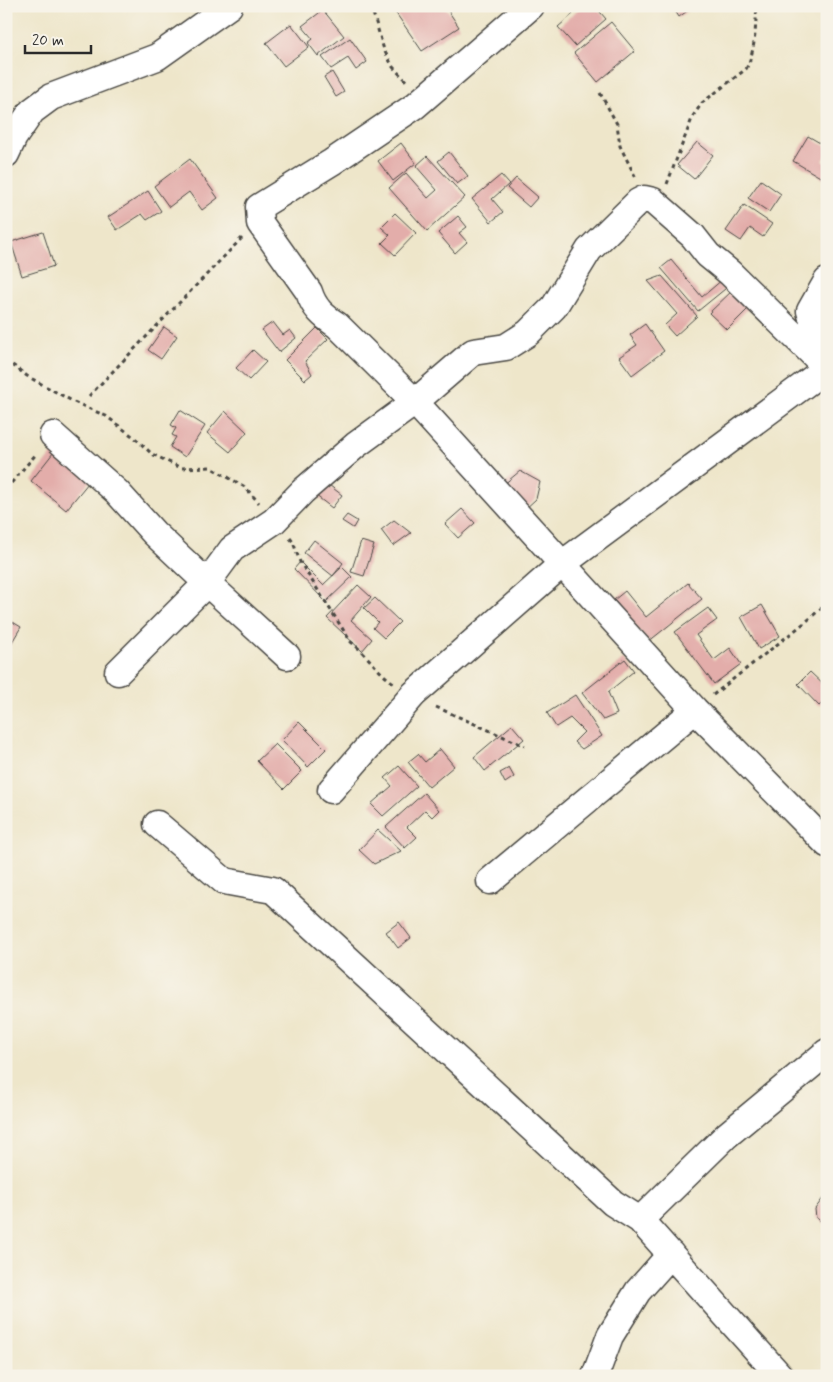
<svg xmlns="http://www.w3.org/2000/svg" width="833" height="1382" viewBox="0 0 833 1382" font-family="Mynerve,sans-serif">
<rect width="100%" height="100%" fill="#f7f3e8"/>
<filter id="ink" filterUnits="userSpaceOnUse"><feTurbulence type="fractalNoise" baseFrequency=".02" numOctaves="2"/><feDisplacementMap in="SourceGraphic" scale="10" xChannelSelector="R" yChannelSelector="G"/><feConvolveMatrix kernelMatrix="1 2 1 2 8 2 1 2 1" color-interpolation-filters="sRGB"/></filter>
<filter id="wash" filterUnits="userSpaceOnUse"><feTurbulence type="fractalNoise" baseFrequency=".0096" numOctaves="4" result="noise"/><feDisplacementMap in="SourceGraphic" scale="20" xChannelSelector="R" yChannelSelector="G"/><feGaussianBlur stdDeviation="1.12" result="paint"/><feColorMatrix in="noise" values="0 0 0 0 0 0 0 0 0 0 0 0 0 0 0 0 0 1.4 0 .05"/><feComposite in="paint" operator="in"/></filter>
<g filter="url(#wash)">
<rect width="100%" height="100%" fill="#eee6ca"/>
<g id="blocks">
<path fill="#e3adaa" d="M 391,6 L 445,6 L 459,27 L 422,51 Z
M 582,6 L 595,6 L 606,19 L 575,46 L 558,27 Z
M 672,6 L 694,6 L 679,17 Z
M 323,10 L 344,36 L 318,56 L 308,43 L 313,39 L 302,26 Z
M 611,22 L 635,51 L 598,82 L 574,53 Z
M 291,24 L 309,47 L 284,66 L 266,43 Z
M 350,38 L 367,62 L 356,70 L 348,58 L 331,69 L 322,57 Z
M 332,72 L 344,92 L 336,97 L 324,77 Z
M 808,136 L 827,147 L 827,155 L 823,161 L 827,164 L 827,181 L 793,161 Z
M 697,142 L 713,155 L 694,179 L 677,165 Z
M 401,143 L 416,163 L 393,181 L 378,161 Z
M 449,152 L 468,176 L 457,184 L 438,161 Z
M 427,156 L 465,197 L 427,231 L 389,188 L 406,173 L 428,198 L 437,190 L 416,166 Z
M 190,159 L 218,198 L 202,210 L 189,192 L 169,207 L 154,186 Z
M 501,175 L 509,184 L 492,199 L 503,212 L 491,222 L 472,199 Z
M 516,178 L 538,197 L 529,207 L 507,188 Z
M 761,180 L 781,194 L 769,212 L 748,198 Z
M 148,191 L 161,211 L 147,220 L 142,214 L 117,230 L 108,217 Z
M 744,205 L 772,224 L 763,237 L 750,228 L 741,241 L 726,231 Z
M 395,213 L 416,233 L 395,255 L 382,243 L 390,235 L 381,227 Z
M 458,216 L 467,227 L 459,233 L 467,242 L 455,253 L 438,233 Z
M 43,232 L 54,266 L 22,276 L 11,242 Z
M 671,260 L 702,297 L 730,273 L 736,280 L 698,311 L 661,268 Z
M 662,276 L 697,316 L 675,336 L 665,325 L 677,314 L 648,281 Z
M 735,288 L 752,305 L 727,330 L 709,313 Z
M 273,322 L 283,335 L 290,330 L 296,338 L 279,352 L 262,330 Z
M 645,324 L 664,351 L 632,375 L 619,357 L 637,345 L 630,335 Z
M 164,327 L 177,336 L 161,359 L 148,350 Z
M 317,328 L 328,339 L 305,361 L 312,374 L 305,380 L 285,360 Z
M 253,350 L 266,362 L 249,380 L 236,368 Z
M 180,410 L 205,426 L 185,457 L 170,447 L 176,437 L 172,435 L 176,428 L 171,425 Z
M 225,411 L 247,432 L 230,452 L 207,433 Z
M 57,448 L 93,477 L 66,510 L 31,481 Z
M 520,471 L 540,482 L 536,499 L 524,510 L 503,485 Z
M 325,482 L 342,495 L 332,508 L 315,495 Z
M 462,509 L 475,523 L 458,538 L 445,524 Z
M 347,515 L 357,521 L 353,528 L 342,521 Z
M 394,520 L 411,533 L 393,546 L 381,530 Z
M 314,540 L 343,563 L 333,576 L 304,553 Z
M 361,541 L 374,545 L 364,576 L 351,572 Z
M 300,562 L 323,585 L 342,567 L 352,577 L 326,602 L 294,569 Z
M 688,583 L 702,599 L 648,642 L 614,600 L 625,591 L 646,617 Z
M 358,585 L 371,597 L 351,620 L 372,639 L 362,651 L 327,618 Z
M 375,598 L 400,622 L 384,638 L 373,628 L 378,622 L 364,608 Z
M 762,605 L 780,636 L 759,649 L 741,617 Z
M 708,608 L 717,620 L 696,635 L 714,660 L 730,648 L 741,664 L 714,684 L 675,632 Z
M 6,618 L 21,627 L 6,652 Z
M 625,659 L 634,671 L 608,692 L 617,714 L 603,720 L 582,693 Z
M 810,672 L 827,688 L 827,699 L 819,706 L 798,684 Z
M 575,695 L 602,736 L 582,749 L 574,742 L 584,732 L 570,718 L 556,727 L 547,713 Z
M 299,722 L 326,749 L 308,767 L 282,740 Z
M 512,725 L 524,739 L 485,771 L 474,757 Z
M 275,744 L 302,771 L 284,789 L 257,761 Z
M 440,749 L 454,766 L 429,787 L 408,762 L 418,754 L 425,762 Z
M 399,766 L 417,786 L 383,816 L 371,804 L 392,786 L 385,778 Z
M 509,768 L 514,777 L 505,783 L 500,773 Z
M 424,793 L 439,810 L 432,817 L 425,810 L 407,827 L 417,837 L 405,848 L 386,827 Z
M 378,830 L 401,851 L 374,864 L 359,850 Z
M 399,922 L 411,938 L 398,948 L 386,932 Z
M 824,1197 L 827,1197 L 827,1225 L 816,1218 L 815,1209 Z"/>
</g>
</g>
<g filter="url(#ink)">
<use href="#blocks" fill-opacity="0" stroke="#484743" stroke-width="1"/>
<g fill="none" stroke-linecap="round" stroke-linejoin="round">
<g stroke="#484743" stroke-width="29">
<path id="minor" d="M 531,6 L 415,106 L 332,162 L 259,207 L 260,223 L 309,292 C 314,308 323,316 337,325 L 415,402 L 473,352 L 506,347 L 528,333 L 554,307 L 589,250 L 638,202 L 644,199 L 653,201 L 693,236 L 708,255 L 730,273 L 827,368
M 6,154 L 14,137 L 32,111 L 51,97 L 157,57 L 229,6
M 826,364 L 810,311 L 827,281
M 53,435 L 117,492 L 154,533 L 207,583 L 287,656
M 118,672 L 207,583 L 232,549 L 274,521 L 303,491 L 356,445 L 415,402 L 695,710 L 827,844
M 331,790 L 414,694 L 562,564 L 827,368
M 157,824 L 224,881 L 273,890 L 613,1203 L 640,1220 L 727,1135 L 827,1052
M 490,881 L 695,710
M 640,1220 L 780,1376
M 595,1376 L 610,1336 L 638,1291 L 671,1254"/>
</g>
<path stroke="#484743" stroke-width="3" stroke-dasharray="4 4" stroke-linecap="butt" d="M 371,6 L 384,50 L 393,67 L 408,83
M 600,93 L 617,124 L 620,146 L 636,178
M 667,184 L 693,116 L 702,103 L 746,69 C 756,50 755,27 757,6
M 6,360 L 27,376 L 74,402 L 106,416 L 135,438 L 152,454 L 181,468 L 210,467 L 245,487 L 259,503
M 89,396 L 242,238
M 6,489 L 37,453
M 290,538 L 293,542 L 300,562 L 351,642 C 367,654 379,674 394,683
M 713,695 L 808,620 L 827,603
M 436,707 L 525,746"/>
<use href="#minor" stroke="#fff" stroke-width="26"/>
</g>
</g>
<rect width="833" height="1382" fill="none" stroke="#f7f3e8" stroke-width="25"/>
<path d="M25 45v8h66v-8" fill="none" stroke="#2b2b2b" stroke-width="2.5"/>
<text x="32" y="45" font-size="15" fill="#2b2b2b" stroke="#f7f3e8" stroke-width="4" paint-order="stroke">20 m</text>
</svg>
